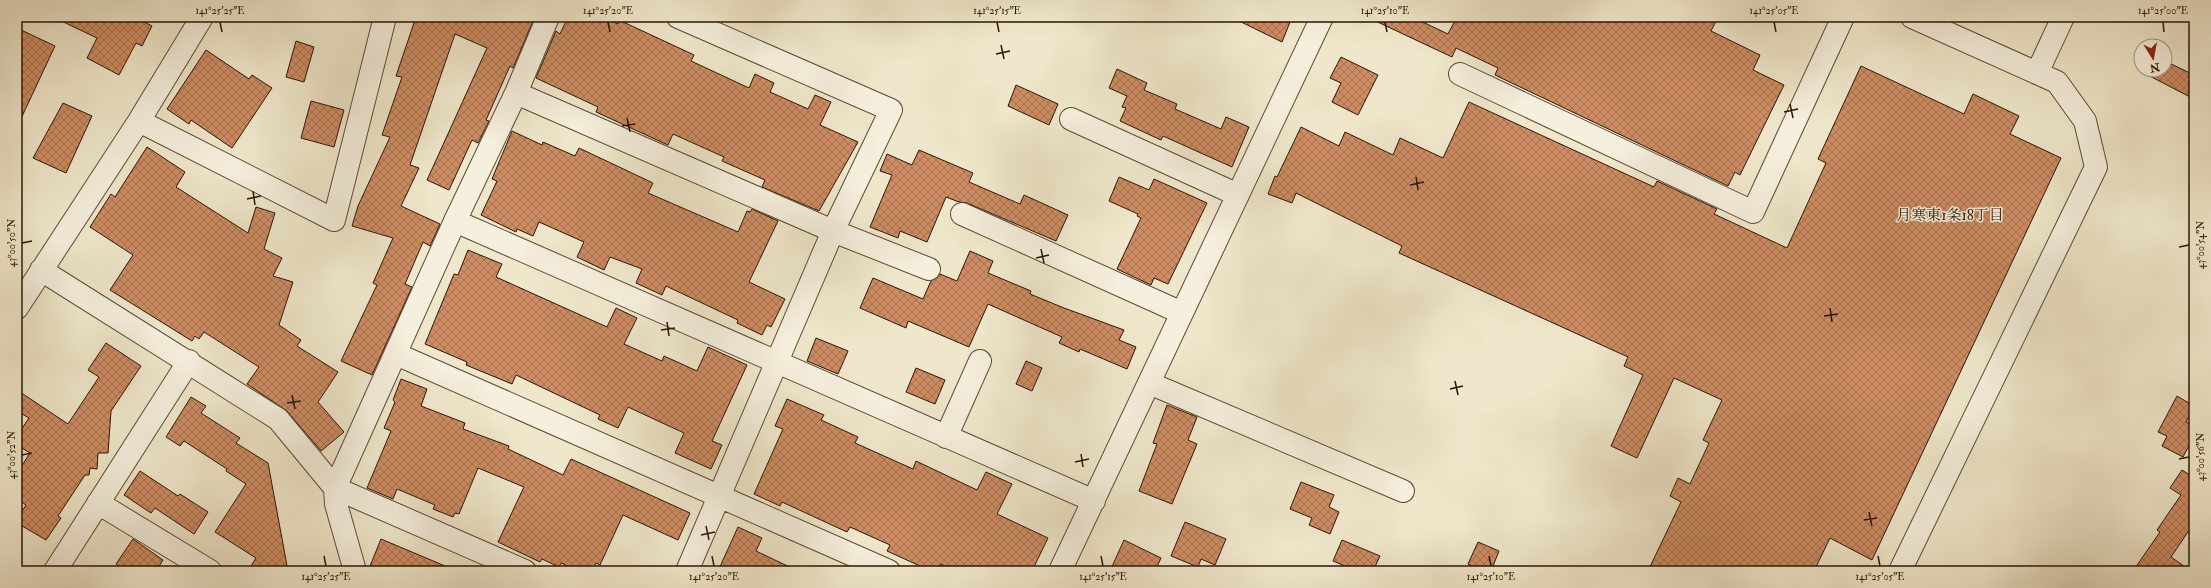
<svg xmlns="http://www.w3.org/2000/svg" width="2211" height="588" viewBox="0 0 2211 588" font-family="'IM FELL Double Pica','Noto Serif JP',serif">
<defs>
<pattern id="building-cross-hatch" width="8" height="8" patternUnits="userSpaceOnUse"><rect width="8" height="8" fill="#cd8c63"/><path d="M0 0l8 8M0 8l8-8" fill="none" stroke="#a7714f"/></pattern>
</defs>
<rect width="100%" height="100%" fill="#efe7cb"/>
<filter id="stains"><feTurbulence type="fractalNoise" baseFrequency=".005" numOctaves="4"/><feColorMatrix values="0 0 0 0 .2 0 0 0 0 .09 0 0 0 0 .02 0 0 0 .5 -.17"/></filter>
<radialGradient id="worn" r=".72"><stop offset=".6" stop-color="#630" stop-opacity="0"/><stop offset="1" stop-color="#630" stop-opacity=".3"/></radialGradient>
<path fill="url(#building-cross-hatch)" stroke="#2b1503" d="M 53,17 L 135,17 L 152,26 L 142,46 L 136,43 L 119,75 L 87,58 L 97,38 Z
M 416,17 L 525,17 L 533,21 L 513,68 L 510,66 L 486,120 L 489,121 L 478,143 L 472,140 L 449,190 L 427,180 L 487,48 L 455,34 L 410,165 L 419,168 L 401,206 L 440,224 L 430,246 L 423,242 L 405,284 L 412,287 L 372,375 L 341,361 L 377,285 L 373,283 L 393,238 L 352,226 L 358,206 L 390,137 L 382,135 L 402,77 L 396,76 Z
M 568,17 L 603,17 L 618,24 L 619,20 L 694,55 L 691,61 L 749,88 L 755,74 L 774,83 L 770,92 L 808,109 L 815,95 L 831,102 L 820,125 L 858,142 L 819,211 L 762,187 L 765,180 L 722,161 L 724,157 L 673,134 L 668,145 L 596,112 L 598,107 L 536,78 L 556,31 L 560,34 Z
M 1231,17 L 1292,17 L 1282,42 Z
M 1367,17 L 1412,17 L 1448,34 L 1457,17 L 1718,17 L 1711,31 L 1760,55 L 1753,70 L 1784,85 L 1740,175 L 1735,172 L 1728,186 L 1495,75 L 1498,68 L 1456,48 L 1452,57 Z
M 17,28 L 55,46 L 17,127 Z
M 296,41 L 314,47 L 304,82 L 286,77 Z
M 206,50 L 249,79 L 252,75 L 272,88 L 232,148 L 191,120 L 189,124 L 167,109 Z
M 1341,57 L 1378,75 L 1358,115 L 1332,102 L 1341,83 L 1330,78 Z
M 2165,61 L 2194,75 L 2194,99 L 2140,71 L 2141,69 L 2165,70 Z
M 1861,66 L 1964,114 L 1973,94 L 2019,116 L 2010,134 L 2061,158 L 1872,560 L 1830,538 L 1814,571 L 1648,571 L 1681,502 L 1670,496 L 1678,478 L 1690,484 L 1709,443 L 1703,440 L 1722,400 L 1674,378 L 1637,458 L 1611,446 L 1643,375 L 1624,366 L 1628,357 L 1399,253 L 1402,246 L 1296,193 L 1292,203 L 1268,194 L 1275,176 L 1277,177 L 1301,127 L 1339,146 L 1345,132 L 1393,155 L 1400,138 L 1443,158 L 1469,102 L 1654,187 L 1657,181 L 1717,209 L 1714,214 L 1787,248 L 1826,163 L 1818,159 Z
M 1117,69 L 1147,83 L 1144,90 L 1177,104 L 1175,109 L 1221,129 L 1226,117 L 1249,127 L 1232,167 L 1163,136 L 1161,140 L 1120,121 L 1126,108 L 1122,107 L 1127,96 L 1109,88 Z
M 1016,85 L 1058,104 L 1049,125 L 1008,106 Z
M 311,101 L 344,110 L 334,147 L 301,138 Z
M 63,103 L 92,116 L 66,173 L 33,158 Z
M 512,131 L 542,145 L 543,142 L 575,156 L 579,148 L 653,183 L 648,193 L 738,232 L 747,211 L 750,212 L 752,209 L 778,221 L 749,282 L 785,299 L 771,327 L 767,325 L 762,335 L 737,323 L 738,320 L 666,286 L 662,295 L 636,283 L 642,269 L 610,257 L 604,270 L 577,257 L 584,242 L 539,222 L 533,236 L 517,229 L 516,232 L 481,215 L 497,181 L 492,179 Z
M 147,147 L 185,172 L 176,187 L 248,233 L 256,207 L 275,213 L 264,249 L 282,258 L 273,276 L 293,282 L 279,325 L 301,340 L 297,346 L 338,372 L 318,402 L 344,432 L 321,451 L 287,411 L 247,384 L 259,367 L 204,332 L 199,339 L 195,336 L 192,341 L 110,290 L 133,255 L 90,227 L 111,194 L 115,197 Z
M 919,150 L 973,173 L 969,182 L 1020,204 L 1024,195 L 1068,215 L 1056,241 L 967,203 L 959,202 L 946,197 L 927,242 L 900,231 L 898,238 L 870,227 L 892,175 L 880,171 L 887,154 L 912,165 Z
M 1119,177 L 1149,190 L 1154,179 L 1207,203 L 1168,284 L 1154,278 L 1151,285 L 1117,269 L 1141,218 L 1137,216 L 1138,214 L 1109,201 Z
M 468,250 L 502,264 L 496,277 L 607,327 L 616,308 L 637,318 L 624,344 L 662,361 L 664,356 L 697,371 L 708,347 L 747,365 L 712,441 L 722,445 L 711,469 L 675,453 L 684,433 L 628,407 L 618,428 L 598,419 L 600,415 L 516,375 L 512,384 L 466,365 L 467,362 L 425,344 L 454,274 L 458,275 Z
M 970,251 L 993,261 L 988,273 L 1031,291 L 1030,294 L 1064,308 L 1124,330 L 1119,340 L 1136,347 L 1127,369 L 1080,349 L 1079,352 L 1059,343 L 1062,337 L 988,304 L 969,347 L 908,321 L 906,328 L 860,308 L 873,278 L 923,299 L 931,281 L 940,274 L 957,281 Z
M 816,338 L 848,351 L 838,374 L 807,361 Z
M 106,343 L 141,366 L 111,411 L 108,453 L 98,453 L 97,469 L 90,468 L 89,475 L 85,475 L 58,516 L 61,518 L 46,540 L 17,523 L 17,519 L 26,505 L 17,499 L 17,473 L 30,453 L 17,445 L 17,436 L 29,418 L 17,411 L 17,390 L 68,424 L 99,377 L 88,370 Z
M 1026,361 L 1042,368 L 1032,391 L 1016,384 Z
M 916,368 L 945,380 L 935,404 L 906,392 Z
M 401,379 L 427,389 L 421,406 L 465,423 L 463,429 L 509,446 L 508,449 L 563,475 L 571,459 L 690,513 L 678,540 L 623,515 L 600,565 L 596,563 L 592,571 L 579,571 L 561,563 L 559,567 L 542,559 L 540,562 L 498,542 L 524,487 L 478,468 L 459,514 L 455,513 L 453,517 L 433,509 L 435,505 L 397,489 L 393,499 L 367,488 L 391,431 L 384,428 L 395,402 L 393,400 Z
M 2177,396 L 2194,406 L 2186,422 L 2194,426 L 2194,436 L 2183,457 L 2162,446 L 2167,436 L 2158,432 Z
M 191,397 L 206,406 L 201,413 L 240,438 L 236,443 L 268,463 L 288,571 L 248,571 L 256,558 L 215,532 L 246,484 L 226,471 L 227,469 L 184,441 L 180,446 L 166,437 Z
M 787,399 L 824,415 L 821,420 L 858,437 L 855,443 L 913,469 L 916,461 L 977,490 L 986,472 L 1012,484 L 997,514 L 1048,538 L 1032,571 L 955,571 L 941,564 L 938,571 L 931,571 L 887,551 L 890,545 L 850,527 L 847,532 L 782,502 L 780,506 L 754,494 L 783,429 L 775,426 Z
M 1167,405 L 1197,417 L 1188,440 L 1197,444 L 1172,504 L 1139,491 L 1157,444 L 1153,443 Z
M 2182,470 L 2193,477 L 2194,475 L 2194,523 L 2171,557 L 2191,571 L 2133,571 L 2160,532 L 2157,530 L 2181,495 L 2170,488 Z
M 140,471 L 178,496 L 180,494 L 208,512 L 194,534 L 155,508 L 151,513 L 124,495 Z
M 1301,482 L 1334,495 L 1329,507 L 1339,512 L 1330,534 L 1309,525 L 1312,518 L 1290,509 Z
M 1185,522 L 1226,539 L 1215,565 L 1201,559 L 1198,567 L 1171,556 Z
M 738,527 L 762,538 L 756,551 L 798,571 L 718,571 Z
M 133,539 L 163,560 L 156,571 L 127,571 L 116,564 Z
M 381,539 L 457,571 L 368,571 Z
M 1124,540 L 1161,558 L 1155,571 L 1110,571 Z
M 1342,540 L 1380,556 L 1373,571 L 1357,571 L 1333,561 Z
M 1478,542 L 1499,551 L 1491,571 L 1484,571 L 1468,564 Z"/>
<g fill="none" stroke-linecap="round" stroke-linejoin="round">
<g stroke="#5c4a35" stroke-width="24">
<path id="minor" d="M 678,17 L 891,110 L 833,231 L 687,571
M 2037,73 L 2063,17
M 1460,74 L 1753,212 L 1843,17
M 516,93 L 833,231 L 929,269
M 1071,119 L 1238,195
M 139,121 L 334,220 L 385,17
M 962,214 L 1182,313
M 455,221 L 1094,501
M 41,270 L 278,419 L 335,488 L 525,571
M 17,308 L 139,121 L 202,17
M 396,354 L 889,571
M 1149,383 L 1403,491
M 946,437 L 980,361
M 98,503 L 210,571
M 55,571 L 189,361
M 355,571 L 336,504 L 335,488 L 455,221 L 516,93 L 548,17
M 1060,571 L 1322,17
M 1900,571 L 2096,167 L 2085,121 L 2057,82 L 1912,17"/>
</g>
<use href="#minor" stroke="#f5efdd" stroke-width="22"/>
</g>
<path fill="none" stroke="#2b1503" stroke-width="1.5" d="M 220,22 L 222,32M 608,22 L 610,32M 997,22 L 999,32M 1385,22 L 1387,32M 1774,22 L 1776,32M 2163,22 L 2164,32M 1001,45 L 1004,59M 996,54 L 1010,51M 1790,104 L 1793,118M 1784,112 L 1798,109M 627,118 L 630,132M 622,126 L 635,124M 1416,177 L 1418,190M 1410,185 L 1424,182M 253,191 L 255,205M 247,199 L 261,196M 22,243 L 32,241M 2179,247 L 2189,245M 1041,249 L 1044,263M 1036,258 L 1049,255M 1830,308 L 1832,322M 1824,316 L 1838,314M 667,322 L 669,336M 661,330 L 675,328M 1455,381 L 1458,395M 1450,389 L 1463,386M 292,395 L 295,409M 287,403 L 301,401M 1081,454 L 1083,467M 22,455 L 32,453M 2179,459 L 2189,457M 1075,462 L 1089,459M 1869,512 L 1872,526M 1864,520 L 1877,518M 706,526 L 709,540M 701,535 L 715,532M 324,556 L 326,566M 712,556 L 714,566M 1101,556 L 1103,566M 1489,556 L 1491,566M 1878,556 L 1880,566"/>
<g text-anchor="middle" stroke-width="3" stroke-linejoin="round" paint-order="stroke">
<g font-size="15" fill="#2b1503" stroke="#f5efdd">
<text x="1950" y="220">月寒東1条18丁目</text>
</g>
</g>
<rect width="2211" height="588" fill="none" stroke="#efe7cb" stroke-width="44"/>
<g transform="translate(2153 58) rotate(169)"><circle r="19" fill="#f5efdd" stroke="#a49886"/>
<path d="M0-3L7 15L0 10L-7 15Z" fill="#8f2418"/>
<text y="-6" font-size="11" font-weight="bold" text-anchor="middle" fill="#2b1503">N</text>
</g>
<rect x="22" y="22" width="2167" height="544" fill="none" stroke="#2b1503" stroke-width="1.5"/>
<g font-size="10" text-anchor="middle" fill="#2b1503">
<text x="220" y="14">141°25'25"E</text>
<text x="608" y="14">141°25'20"E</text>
<text x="997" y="14">141°25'15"E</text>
<text x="1385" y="14">141°25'10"E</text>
<text x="1774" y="14">141°25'05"E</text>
<text x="2163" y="14">141°25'00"E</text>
<text transform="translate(11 243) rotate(-90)" y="4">43°00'50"N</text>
<text transform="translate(2200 245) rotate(-90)" y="4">43°00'54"N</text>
<text transform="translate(11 455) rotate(-90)" y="4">43°00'52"N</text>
<text transform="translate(2200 457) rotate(-90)" y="4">43°00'56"N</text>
<text x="326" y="580">141°25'25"E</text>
<text x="714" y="580">141°25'20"E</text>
<text x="1103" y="580">141°25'15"E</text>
<text x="1491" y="580">141°25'10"E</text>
<text x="1880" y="580">141°25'05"E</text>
</g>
<rect width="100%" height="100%" filter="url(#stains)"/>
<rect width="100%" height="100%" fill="url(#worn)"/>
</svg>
